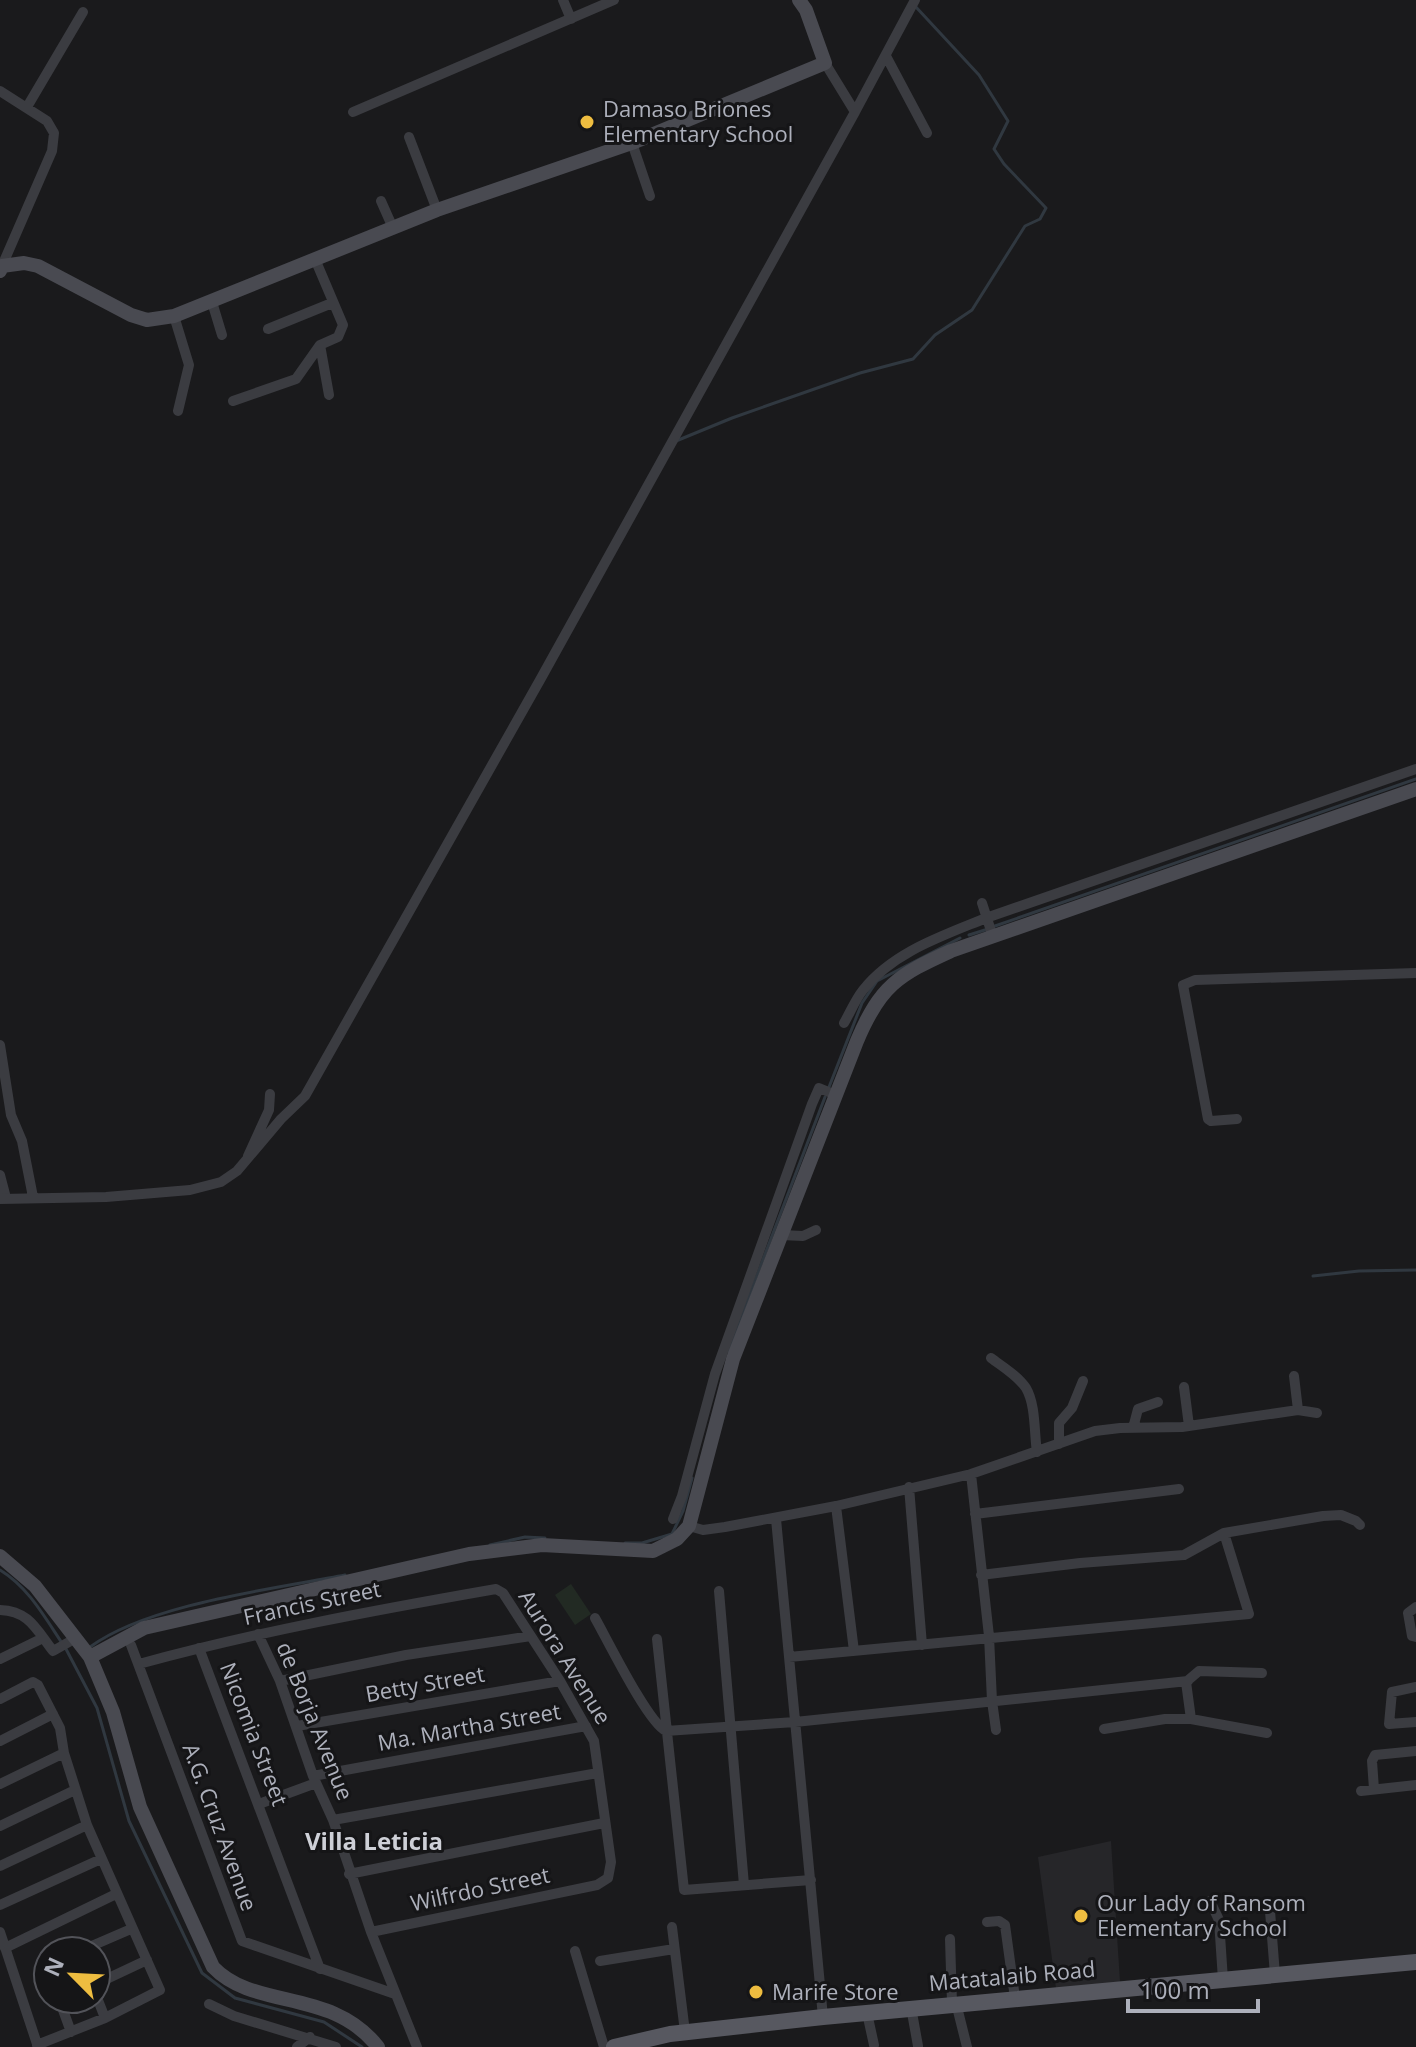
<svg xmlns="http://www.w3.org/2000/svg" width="1416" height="2047" viewBox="0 0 1416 2047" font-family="'Open Sans',sans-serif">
<rect width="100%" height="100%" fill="#1a1a1c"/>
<path fill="#262629" d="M 1111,1841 L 1120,1982 L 1056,1988 L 1038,1857 Z"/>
<path fill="#222a23" d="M 571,1584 L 591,1614 L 575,1625 L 555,1595 Z"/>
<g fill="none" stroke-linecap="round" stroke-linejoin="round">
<path stroke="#303840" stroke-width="3" d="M 676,441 L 732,418 L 860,373 L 913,359 L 935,335 L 972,310 L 1025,226 L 1040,219 L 1046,208 L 1004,164 L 994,149 L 1008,121 L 979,75 L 915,6
M 995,926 L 1416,779
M 969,935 L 988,929
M 829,1087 L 862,1003 L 877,981 L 960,938
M 1313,1276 L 1359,1271 L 1416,1270
M 728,1351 L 825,1097
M 625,1543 L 642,1543 L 672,1534 L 683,1511 L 692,1478
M 490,1545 L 525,1537 L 545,1538
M 0,1570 C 28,1587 44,1616 62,1643
M 90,1647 C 148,1604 273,1589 345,1575
M 66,1649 L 97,1708 L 129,1821 L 202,1973 L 235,1998 L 324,2022 L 362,2047"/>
<path stroke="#3b3c41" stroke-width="10" d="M 563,0 L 571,19
M 886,56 L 927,133
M 0,91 L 47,121 L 54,133 L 52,151 L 2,266
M 27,107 L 83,12
M 353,112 L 614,0
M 855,112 L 915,0
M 409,137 L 437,210
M 632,143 L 650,196
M 381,201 L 393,228
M 212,302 L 222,335
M 174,316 L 189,365 L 178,411
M 268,329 L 332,303
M 320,345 L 329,395
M 233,401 L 296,379 L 320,345 L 338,337 L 343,325 L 315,259
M 982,903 L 993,937
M 844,1023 C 850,1013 855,1000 863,990 C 893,952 942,936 986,918 L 1416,769
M 0,1045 L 11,1115 L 22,1141 L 33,1197
M 1237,1119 L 1211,1121 L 1208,1119 L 1183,985 L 1195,980 L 1416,973
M 248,1156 L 269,1110 L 270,1094
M 0,1175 L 6,1198
M 0,1199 L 106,1197 L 190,1190 L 221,1182 L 237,1171 L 281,1119 L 305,1096 L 540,680 L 855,112 L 825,63
M 781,1235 L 803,1236 L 816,1230
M 991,1358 C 1003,1367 1018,1376 1026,1388 C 1036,1405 1034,1433 1037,1452
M 1294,1376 L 1298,1410
M 1184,1387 L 1189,1426
M 1133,1428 L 1138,1409 L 1158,1402
M 1059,1444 L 1059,1423 L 1072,1408 L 1083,1381
M 971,1474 L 989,1636 L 992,1701 L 996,1730
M 909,1487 L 922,1645
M 836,1506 L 854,1651
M 975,1514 L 1179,1489
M 673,1519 L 682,1496 L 715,1374 L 812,1104 L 819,1088 L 836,1095
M 776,1519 L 823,2017
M 689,1526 L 703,1530 L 725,1527 L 836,1506 L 971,1474 L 1095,1431 L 1120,1428 L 1182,1427 L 1298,1410 L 1317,1413
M 981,1575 L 1080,1563 L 1184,1555 L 1224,1533 L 1323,1516 L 1341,1515 L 1356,1521 L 1360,1525
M 719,1591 L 744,1885
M 1416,1607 L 1408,1613 L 1412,1636 L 1416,1637
M 0,1610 C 29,1611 36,1629 53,1651 L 76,1638
M 595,1618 C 607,1639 648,1723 666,1731 L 795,1722 L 1188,1681
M 258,1634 L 280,1681 L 313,1776 L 333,1820 L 371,1932 L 417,2047
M 657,1639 L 684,1890 L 811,1880
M 131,1645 L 242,1941 L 395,1994
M 199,1648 L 320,1969
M 789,1657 C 942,1642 1095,1627 1249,1614 L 1224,1533
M 0,1659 L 43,1638
M 139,1664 C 256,1632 376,1610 496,1589 L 503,1593 L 560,1681 L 594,1741 L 611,1862 L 608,1878 L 597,1885 L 371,1932
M 280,1681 L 406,1655 L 531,1636
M 1416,1687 L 1392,1692 L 1389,1724 L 1416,1722
M 0,1699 L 33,1682 L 38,1685 L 60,1728 L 64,1753 L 87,1825 L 160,1990 L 105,2018 L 37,2045
M 1191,1719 L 1267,1733
M 297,1726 L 560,1681
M 1104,1729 L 1165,1719 L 1191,1719 L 1186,1682 L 1199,1671 L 1262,1673
M 0,1741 L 53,1714
M 313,1776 L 586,1726
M 0,1784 L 64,1753
M 1374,1789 L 1372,1761 L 1375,1755 L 1416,1751
M 1361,1791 L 1416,1785
M 259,1804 L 316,1783
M 333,1820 L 598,1773
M 0,1826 L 75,1790
M 0,1866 L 87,1825
M 349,1874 L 604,1823
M 1210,1901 L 1219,1920 L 1223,1980
M 0,1905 L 101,1859
M 1270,1911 L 1275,1975
M 987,1922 L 999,1921 L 1005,1925 L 1015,1998
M 672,1927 L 685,2032
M 0,1932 L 38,2047
M 950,1939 L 952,2003
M 5,1948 L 116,1894
M 80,1951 L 131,1929
M 575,1951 L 604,2047
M 600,1961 L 674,1949
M 96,1984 L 147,1960
M 96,1995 L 105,2018
M 59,1999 L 71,2032
M 956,2003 L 967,2047
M 209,2004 L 234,2016 L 336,2047
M 911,2007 L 918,2046
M 867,2013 L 874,2045
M 297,2047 L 310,2037"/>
<path stroke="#494a51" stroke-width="14" d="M 0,271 L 2,266 L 24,263 L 38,266 L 131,315 L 147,320 L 174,316 L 437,210 L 632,143 L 825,63 L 806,10 L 799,0
M 0,1556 L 35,1586 L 90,1657 L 113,1712 L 140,1807 L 213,1967 C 255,2011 331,1987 378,2047
M 90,1657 L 144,1628 L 416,1566 L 469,1554 L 542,1545 L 653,1551 L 677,1539 L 689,1526 L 733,1359 L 857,1041 C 880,986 898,975 951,951 L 1416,789"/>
<path stroke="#575860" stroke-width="16" d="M 614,2047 L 670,2034 L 823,2017 L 1416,1962"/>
</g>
<g fill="#eebd40" stroke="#151517" stroke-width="3">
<circle cx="587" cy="122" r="8"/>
<circle cx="1081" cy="1916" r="8"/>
<circle cx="756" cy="1992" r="8"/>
</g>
<g text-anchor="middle" stroke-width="6" stroke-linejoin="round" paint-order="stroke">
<g font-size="22" fill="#adb0bb" stroke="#151517" text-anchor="start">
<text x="603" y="117">Damaso Briones<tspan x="603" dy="25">Elementary School</tspan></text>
<text x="1097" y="1911">Our Lady of Ransom<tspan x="1097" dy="25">Elementary School</tspan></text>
<text x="772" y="2000">Marife Store</text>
</g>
<g font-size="22" fill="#adb0bb" stroke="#151517">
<text transform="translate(312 1603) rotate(-12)" y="8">Francis Street</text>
<text transform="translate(565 1657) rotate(58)" y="8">Aurora Avenue</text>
<text transform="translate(425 1684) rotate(-10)" y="8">Betty Street</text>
<text transform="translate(315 1721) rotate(68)" y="8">de Borja Avenue</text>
<text transform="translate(469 1727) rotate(-10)" y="8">Ma. Martha Street</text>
<text transform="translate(254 1734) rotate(69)" y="8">Nicomia Street</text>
<text transform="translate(220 1827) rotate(70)" y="8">A.G. Cruz Avenue</text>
<text transform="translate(480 1889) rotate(-12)" y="8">Wilfrdo Street</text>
<text transform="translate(1012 1976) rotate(-5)" y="8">Matatalaib Road</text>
</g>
<g font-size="24" font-weight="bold" fill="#ced0d7" stroke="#151517">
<text x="374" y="1850">Villa Leticia</text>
</g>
</g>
<g transform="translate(72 1975) rotate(294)"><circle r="38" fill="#151517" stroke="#525359" stroke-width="2"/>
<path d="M0-6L14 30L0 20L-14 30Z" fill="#eebd40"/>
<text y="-12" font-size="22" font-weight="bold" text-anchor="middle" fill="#adb0bb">N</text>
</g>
<path d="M1128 1999v12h130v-12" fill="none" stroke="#adb0bb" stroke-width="4"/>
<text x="1140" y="1999" font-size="24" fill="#adb0bb" stroke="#151517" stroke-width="6" paint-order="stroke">100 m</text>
</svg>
